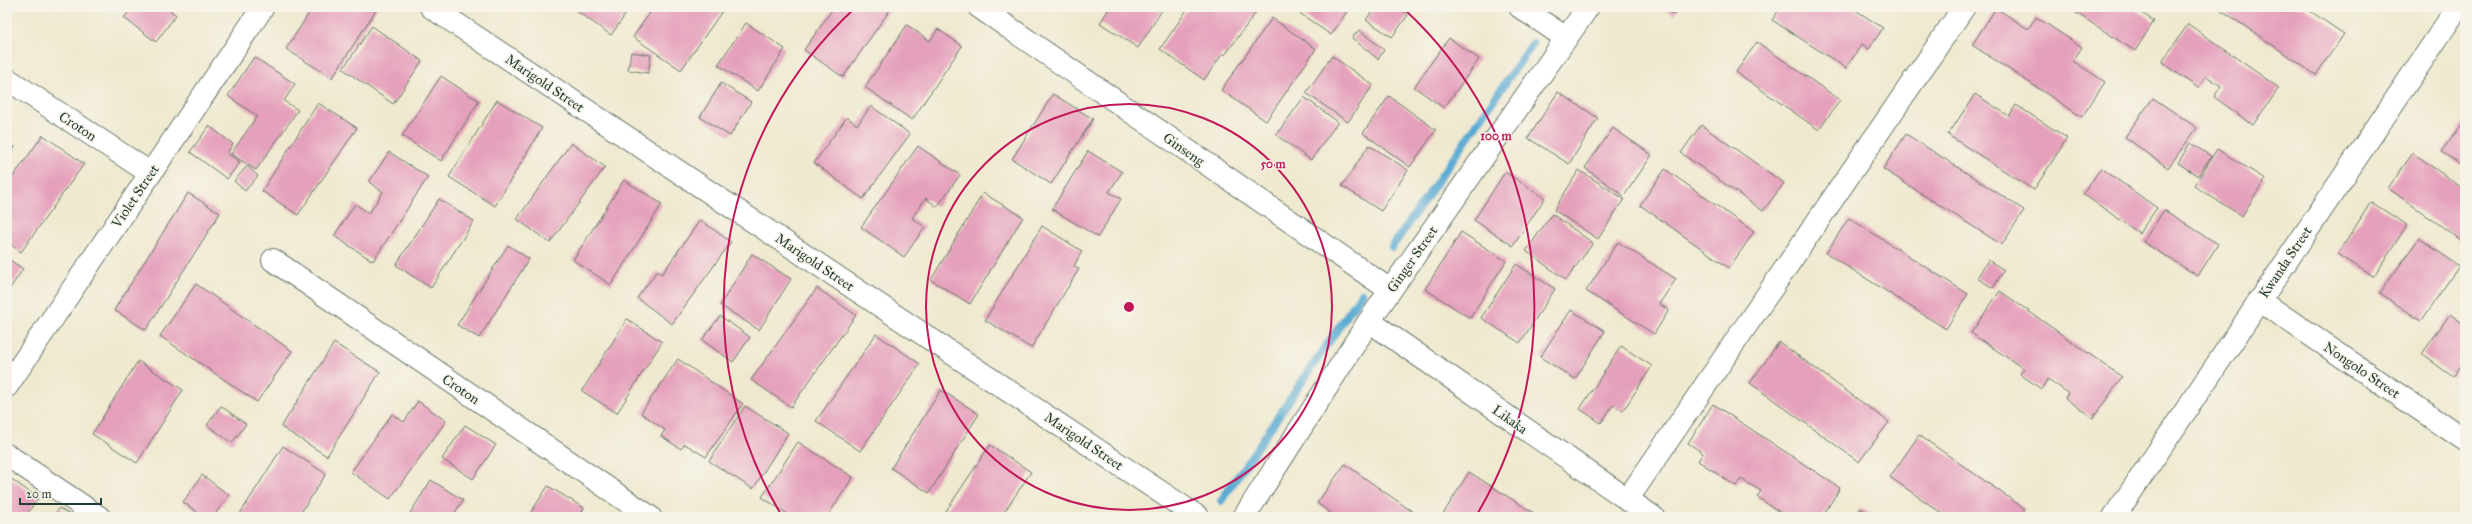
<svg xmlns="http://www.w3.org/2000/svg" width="2472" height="524" viewBox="0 0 2472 524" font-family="'IM FELL Great Primer',serif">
<rect width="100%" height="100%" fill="#f7f3e8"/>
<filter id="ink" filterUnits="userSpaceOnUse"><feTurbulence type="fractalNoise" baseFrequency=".025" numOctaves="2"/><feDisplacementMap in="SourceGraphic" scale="8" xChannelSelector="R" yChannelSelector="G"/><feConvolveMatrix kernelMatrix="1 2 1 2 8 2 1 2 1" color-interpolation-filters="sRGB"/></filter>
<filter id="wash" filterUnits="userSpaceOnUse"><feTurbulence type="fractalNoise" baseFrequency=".012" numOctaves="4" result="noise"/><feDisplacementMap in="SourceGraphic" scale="16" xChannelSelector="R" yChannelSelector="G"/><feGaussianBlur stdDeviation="0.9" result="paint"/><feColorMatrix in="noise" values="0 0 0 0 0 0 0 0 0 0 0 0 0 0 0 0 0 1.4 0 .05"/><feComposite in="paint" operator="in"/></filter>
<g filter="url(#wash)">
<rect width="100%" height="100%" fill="#efe9cf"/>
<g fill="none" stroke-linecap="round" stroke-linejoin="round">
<path stroke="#58aad3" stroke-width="8" d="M 1392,247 L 1533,43
M 1221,501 L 1362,293"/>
</g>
<g id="blocks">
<path fill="#e5a0bc" d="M 132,7 L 166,7 L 176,15 L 156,42 L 124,18 Z
M 313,7 L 378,7 L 332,78 L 286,49 Z
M 571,7 L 631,7 L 611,35 Z
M 654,7 L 725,7 L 681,70 L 633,37 Z
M 834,7 L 892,7 L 843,77 L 804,50 Z
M 1110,7 L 1164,7 L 1138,48 L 1100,23 Z
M 1189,7 L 1251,7 L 1257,11 L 1225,55 L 1223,53 L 1204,80 L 1160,49 Z
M 1291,7 L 1350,7 L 1331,35 Z
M 1375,7 L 1398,7 L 1408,15 L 1392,37 L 1366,20 Z
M 1660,7 L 1679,7 L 1674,15 Z
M 1781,7 L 1851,7 L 1883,28 L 1869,49 L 1862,44 L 1846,68 L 1772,20 Z
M 2067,7 L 2132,7 L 2154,21 L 2135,51 Z
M 2217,7 L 2304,7 L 2344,34 L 2316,75 Z
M 1996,8 L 2028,29 L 2036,17 L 2082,47 L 2073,61 L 2105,82 L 2082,117 L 1972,45 Z
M 1272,18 L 1316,49 L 1266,121 L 1221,90 Z
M 746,23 L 785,49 L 758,91 L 718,65 Z
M 2188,24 L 2279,88 L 2253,125 L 2214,97 L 2221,86 L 2206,76 L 2198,88 L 2162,62 Z
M 907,25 L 930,41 L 938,29 L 962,46 L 912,120 L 865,87 Z
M 372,26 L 422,61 L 393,104 L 343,69 Z
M 1359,30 L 1384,50 L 1378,59 L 1352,38 Z
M 1449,38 L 1479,59 L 1444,108 L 1414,87 Z
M 1757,42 L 1840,100 L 1819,130 L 1736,72 Z
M 631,52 L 651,55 L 648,73 L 628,70 Z
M 1332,56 L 1373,85 L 1348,122 L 1306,93 Z
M 254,57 L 295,84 L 284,101 L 298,110 L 256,170 L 231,154 L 257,116 L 228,96 Z
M 441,76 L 479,101 L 441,161 L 402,136 Z
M 721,83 L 751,102 L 730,136 L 700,117 Z
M 1558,92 L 1598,118 L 1569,164 L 1528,138 Z
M 1053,94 L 1093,119 L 1051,184 L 1012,159 Z
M 1975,94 L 2009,116 L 2016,105 L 2067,138 L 2034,190 L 1948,135 Z
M 1389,96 L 1436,130 L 1410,167 L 1363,133 Z
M 1304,97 L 1338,122 L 1311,160 L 1276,135 Z
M 2153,98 L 2197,128 L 2168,168 L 2125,137 Z
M 497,100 L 542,128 L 495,206 L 449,177 Z
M 318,103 L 357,128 L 298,215 L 262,191 Z
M 871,106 L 910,134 L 863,199 L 814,163 L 847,117 L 857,125 Z
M 2465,120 L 2465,168 L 2442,152 Z
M 1701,125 L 1784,183 L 1763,211 L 1681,153 Z
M 209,126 L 233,144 L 227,153 L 240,162 L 227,179 L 190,152 Z
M 1613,128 L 1652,155 L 1624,196 L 1585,168 Z
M 1906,134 L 2024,210 L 2002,245 L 1883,169 Z
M 43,135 L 84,164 L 21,252 L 7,242 L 7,185 Z
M 7,143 L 15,147 L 7,159 Z
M 571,143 L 605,167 L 550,243 L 517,219 Z
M 2190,143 L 2211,156 L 2198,176 L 2178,163 Z
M 1369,145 L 1408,170 L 1381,211 L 1342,186 Z
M 918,146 L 960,175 L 937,207 L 926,198 L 912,218 L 925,227 L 904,257 L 861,227 Z
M 2217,149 L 2265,179 L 2242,216 L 2194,186 Z
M 1088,151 L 1122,172 L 1109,192 L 1121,199 L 1098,237 L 1052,209 Z
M 389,152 L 428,177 L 373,261 L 334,236 L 355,204 L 369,213 L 383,192 L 369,182 Z
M 2413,153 L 2465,190 L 2465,243 L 2388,188 Z
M 247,166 L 258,176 L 245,191 L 234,181 Z
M 2101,168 L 2157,208 L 2139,233 L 2083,194 Z
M 1665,169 L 1754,232 L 1729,268 L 1640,205 Z
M 1579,170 L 1624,199 L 1598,239 L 1554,210 Z
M 1505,172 L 1545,198 L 1513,246 L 1474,220 Z
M 624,180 L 662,204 L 611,285 L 573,260 Z
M 188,193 L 220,213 L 146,330 L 114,310 Z
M 983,193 L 1023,217 L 970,304 L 931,280 Z
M 439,199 L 474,221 L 431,288 L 396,265 Z
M 2371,202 L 2407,225 L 2374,277 L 2338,254 Z
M 2164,210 L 2218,244 L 2198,276 L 2143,242 Z
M 1552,214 L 1593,243 L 1566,280 L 1526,251 Z
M 1849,218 L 1968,294 L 1946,329 L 1826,253 Z
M 700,220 L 731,242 L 672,324 L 637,298 L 657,271 L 662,274 Z
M 1042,226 L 1082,251 L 1074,266 L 1079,269 L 1031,348 L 985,320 Z
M 1461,232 L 1506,261 L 1470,318 L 1425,289 Z
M 2419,238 L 2459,266 L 2421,321 L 2380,293 Z
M 1618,242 L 1676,279 L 1659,304 L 1669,310 L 1654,334 L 1586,291 Z
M 508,245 L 529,259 L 479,338 L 457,325 Z
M 752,254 L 791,279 L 759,330 L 720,305 Z
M 7,258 L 23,269 L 7,293 Z
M 1988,260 L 2004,270 L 1993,288 L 1977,278 Z
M 1516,264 L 1555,289 L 1520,343 L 1481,318 Z
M 196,284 L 292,351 L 257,402 L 160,336 Z
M 817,288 L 856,315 L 791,407 L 751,380 Z
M 2000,291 L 2122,377 L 2093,418 L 2065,398 L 2068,393 L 2048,379 L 2041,389 L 2020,374 L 2024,369 L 1971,333 Z
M 1571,310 L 1605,331 L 1575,379 L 1540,357 Z
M 2450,314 L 2465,325 L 2465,360 L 2453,377 L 2422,354 Z
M 720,316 L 750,337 L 733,362 L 702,340 Z
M 627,319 L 662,342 L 617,413 L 582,391 Z
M 876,334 L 920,364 L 860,451 L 816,421 Z
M 1779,342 L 1889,422 L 1859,462 L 1750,383 Z
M 334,343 L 380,372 L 327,456 L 281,427 Z
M 1621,346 L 1652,366 L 1623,411 L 1613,405 L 1601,423 L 1580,409 Z
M 678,359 L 743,404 L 706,457 L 685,444 L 681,449 L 661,436 L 665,430 L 641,413 Z
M 138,361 L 183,390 L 137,463 L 92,434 Z
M 941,390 L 979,414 L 929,493 L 891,468 Z
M 418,401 L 446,421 L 390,499 L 351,472 L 392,414 L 404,422 Z
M 1713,404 L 1840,488 L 1822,517 L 1787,517 L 1757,497 L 1761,491 L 1741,479 L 1736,486 L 1698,461 L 1703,453 L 1688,443 Z
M 221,406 L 246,424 L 232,443 L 207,425 Z
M 745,406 L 788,433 L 753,489 L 709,461 Z
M 465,425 L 496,445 L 473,479 L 442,459 Z
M 1919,435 L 2025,509 L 2019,517 L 1947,517 L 1890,477 Z
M 798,442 L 853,477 L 827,517 L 792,517 L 762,497 Z
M 990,445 L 1031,472 L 1001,517 L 942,517 Z
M 283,446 L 326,474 L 298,517 L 238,517 Z
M 1345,464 L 1420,517 L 1336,517 L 1317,503 Z
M 1469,472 L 1540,517 L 1442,516 Z
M 202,475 L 229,495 L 213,517 L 204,517 L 183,502 Z
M 7,476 L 38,498 L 25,517 L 7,517 Z
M 431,480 L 463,500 L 452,517 L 412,517 L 409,515 Z
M 548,486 L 584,508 L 579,517 L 528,517 Z
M 59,508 L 73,517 L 54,517 Z
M 1861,508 L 1875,517 L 1855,517 Z"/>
</g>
</g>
<g filter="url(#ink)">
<use href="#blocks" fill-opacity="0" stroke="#68796a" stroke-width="1"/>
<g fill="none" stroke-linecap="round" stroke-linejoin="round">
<g stroke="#68796a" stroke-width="24">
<path id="street" d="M 431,7 L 1198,517
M 979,7 L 1390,290
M 1520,7 L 1566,38
M 7,79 L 150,173
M 273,260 L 650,517
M 2259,300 L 2465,440
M 1369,321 L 1653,517
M 7,386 L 263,7
M 7,455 L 99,517
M 1627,500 L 1964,7
M 1244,517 L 1369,321 L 1588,7
M 2114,517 L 2458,7"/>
</g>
<use href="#street" stroke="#fff" stroke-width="22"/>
</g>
</g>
<g fill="none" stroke="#c2185b" stroke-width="2">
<circle cx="1129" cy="307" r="203"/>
<path d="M782 516A405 405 0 0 1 855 8M1403 8A405 405 0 0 1 1476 516"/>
</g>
<g text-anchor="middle" stroke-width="3" stroke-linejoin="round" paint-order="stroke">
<g font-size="14" fill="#1f3d34" stroke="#f7f3e8">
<text transform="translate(545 83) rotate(34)" y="5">Marigold Street</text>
<text transform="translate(78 126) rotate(33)" y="5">Croton</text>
<text transform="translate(1184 149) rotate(35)" y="5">Ginseng</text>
<text transform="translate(135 196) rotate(-56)" y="5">Violet Street</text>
<text transform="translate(1412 259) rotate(-55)" y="5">Ginger Street</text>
<text transform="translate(815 262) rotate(34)" y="5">Marigold Street</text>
<text transform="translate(2285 262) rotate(-56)" y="5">Kwanda Street</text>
<text transform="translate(2362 370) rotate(34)" y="5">Nongolo Street</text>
<text transform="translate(461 389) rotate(34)" y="5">Croton</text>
<text transform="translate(1510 419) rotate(35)" y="5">Likaka</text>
<text transform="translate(1084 441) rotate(34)" y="5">Marigold Street</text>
</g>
</g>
<circle cx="1129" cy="307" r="6" fill="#c2185b" stroke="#f7f3e8" stroke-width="2"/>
<g font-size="12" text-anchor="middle" font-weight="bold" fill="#c2185b" stroke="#f7f3e8" stroke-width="3" stroke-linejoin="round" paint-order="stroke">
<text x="1496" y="140">100 m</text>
<text x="1273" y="168">50 m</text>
</g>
<rect width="2472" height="524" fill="none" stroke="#f7f3e8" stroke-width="24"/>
<path d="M20 498v6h81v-6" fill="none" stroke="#1f3d34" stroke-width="2"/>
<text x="26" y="498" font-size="12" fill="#1f3d34" stroke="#f7f3e8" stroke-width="3" paint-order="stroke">20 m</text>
</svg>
